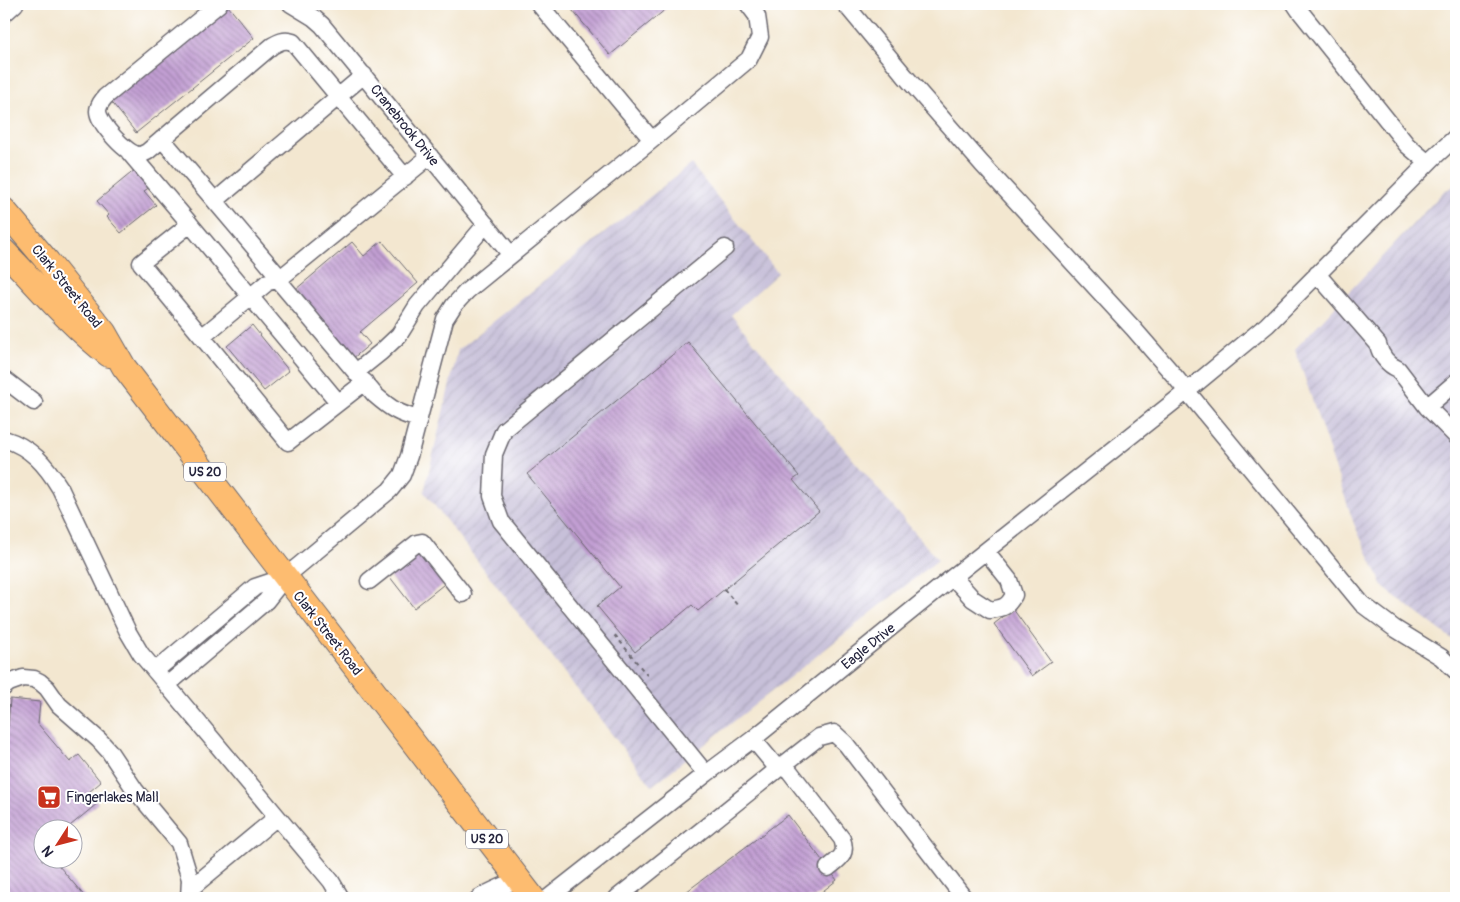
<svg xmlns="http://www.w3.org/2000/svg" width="1460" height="902" viewBox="0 0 1460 902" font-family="Pangolin,sans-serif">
<defs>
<pattern id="industrial-furrows" width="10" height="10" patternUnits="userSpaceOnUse" patternTransform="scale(1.25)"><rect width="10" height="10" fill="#c7c0d9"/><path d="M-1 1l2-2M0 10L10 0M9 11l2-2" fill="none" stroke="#aba5bb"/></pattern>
<pattern id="building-back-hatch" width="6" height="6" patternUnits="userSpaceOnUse" patternTransform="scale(1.25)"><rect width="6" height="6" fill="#c29fd3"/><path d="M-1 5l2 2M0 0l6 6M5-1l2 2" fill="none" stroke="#9d81ac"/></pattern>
</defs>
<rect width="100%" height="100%" fill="#fff"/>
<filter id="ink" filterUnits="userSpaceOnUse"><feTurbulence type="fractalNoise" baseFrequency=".02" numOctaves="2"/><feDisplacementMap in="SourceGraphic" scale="10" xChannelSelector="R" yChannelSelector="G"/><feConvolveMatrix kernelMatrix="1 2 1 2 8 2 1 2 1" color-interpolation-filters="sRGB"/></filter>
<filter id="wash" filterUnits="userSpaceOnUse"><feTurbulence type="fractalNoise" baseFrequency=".0096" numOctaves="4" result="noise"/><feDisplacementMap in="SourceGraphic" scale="20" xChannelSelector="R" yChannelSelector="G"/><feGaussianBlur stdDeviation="1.12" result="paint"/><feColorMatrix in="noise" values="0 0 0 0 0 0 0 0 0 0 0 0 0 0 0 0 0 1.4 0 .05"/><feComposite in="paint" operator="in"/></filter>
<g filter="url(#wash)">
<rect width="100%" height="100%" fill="#f3e7d0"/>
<path fill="url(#industrial-furrows)" d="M 691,164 L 778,273 L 731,315 L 938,560 L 652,786 L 424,492 L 458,350 Z
M 1456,185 L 1456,642 L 1384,588 L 1354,524 L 1295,349 L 1444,191 Z"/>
<g id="blocks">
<path fill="url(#building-back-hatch)" d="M 567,4 L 672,4 L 610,55 Z
M 228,6 L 254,38 L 136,133 L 110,100 Z
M 136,169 L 150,187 L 144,191 L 156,205 L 121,233 L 107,217 L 109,215 L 97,201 Z
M 382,241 L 418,283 L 360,332 L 370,344 L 352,359 L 295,290 L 352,242 L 364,256 Z
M 252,325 L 289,371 L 264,391 L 227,346 Z
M 688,342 L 799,476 L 793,480 L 819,511 L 698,611 L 692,605 L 635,652 L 597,606 L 620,587 L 527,474 Z
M 421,546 L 448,581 L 414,608 L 386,572 Z
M 1013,609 L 1051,662 L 1032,676 L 994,624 Z
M 10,699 L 40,702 L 38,724 L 70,762 L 79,755 L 101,782 L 89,792 L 98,803 L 65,830 L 42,830 L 42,860 L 54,860 L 86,898 L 4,898 L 4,726 L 8,726 Z
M 788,815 L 837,880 L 814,898 L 684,898 L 682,895 Z"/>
</g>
</g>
<g filter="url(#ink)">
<use href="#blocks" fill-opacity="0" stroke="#6b676f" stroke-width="1"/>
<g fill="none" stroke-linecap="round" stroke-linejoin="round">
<g stroke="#6b676f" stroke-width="19">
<path id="minor" d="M 219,4 L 105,97 C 102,101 98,105 98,111 C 98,122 127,156 140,155 C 142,155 144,153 147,152 L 272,46 C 279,42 284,39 293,42 L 405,177
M 291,4 L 314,18 L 322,25 L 511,255
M 539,4 L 652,140
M 845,4 L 905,76 L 982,164 L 1133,328 L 1172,373 L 1362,604 L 1394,628 L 1441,657 L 1456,671
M 1295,4 L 1299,10 L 1407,145 L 1428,163
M 4,14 L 15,4
M 364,75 L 215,201 L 275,272 L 278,280 L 375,395 C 391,409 399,414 419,419
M 162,139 L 215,201
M 129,152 L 190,224
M 1317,274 L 1378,344 C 1380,355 1388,365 1398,369 L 1427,407 L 1456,436
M 202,337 L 288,442 L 365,382
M 356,372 L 381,352 L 399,335 L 417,306 L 486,224
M 4,379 L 34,402
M 338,402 L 190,224 L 141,263 L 202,337 L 268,282 L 278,280 L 430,156
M 1427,407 L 1456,382
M 4,439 C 31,447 46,465 60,488 L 128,632 L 141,654 L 331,881 L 341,898
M 953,577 L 973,599 L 990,610 C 1004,608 1007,607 1014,595 L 1009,580 L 986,551
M 369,581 L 417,543 L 422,542 L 463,594
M 155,671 L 255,587 L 285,577
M 167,685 L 266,601 L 285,577 L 390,490 L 402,475 L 409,456 L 445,319 L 454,305 L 467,291 L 652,140 L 749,59 L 760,37 L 757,16 L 748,4
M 4,687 L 9,683 L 23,678 L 34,679 L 40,682 L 47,688 L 59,705 L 99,740 L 109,751 L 135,790 L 179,843 L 190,879 L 189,898
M 753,739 L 778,769 L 819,737 L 834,733 L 846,744 L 964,898
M 784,764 L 842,839 C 848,855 839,859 828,868
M 706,774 L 501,521 L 492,496 L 494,454 L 504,430 L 725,248
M 190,889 L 277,817
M 479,898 C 492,890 505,886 518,879
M 548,898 L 706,774 L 753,739 L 953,577 L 1186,392 L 1267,325 L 1433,158 L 1456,137
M 617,898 L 778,769"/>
</g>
<g stroke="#6b676f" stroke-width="26">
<path id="highway" d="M 4,210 L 48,262 L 104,332 L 124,367 L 533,898
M 4,251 C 38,286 70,325 109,355"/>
</g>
<path stroke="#6b676f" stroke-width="2" stroke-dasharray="4 4" stroke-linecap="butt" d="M 724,589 L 738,606
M 615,635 L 650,679"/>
<use href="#minor" stroke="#fff" stroke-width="16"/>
<use href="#highway" stroke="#fdbc6f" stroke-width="24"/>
</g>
</g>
<defs>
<g id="supermarket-square" transform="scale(1.25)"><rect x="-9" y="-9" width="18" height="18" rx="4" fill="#c8321e" stroke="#fff"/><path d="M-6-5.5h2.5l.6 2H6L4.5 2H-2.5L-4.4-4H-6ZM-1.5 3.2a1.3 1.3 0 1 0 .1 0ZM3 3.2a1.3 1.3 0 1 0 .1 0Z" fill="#fff"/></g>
</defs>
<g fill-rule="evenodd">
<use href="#supermarket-square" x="49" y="797"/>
</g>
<g text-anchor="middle" stroke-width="4" stroke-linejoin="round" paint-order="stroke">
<g fill="#fff" stroke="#646476" stroke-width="1">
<rect x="184" y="462.5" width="42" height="19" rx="4"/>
<rect x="466" y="829.5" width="42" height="19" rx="4"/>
</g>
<g font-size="12" font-weight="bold" fill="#22223b">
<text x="205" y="476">US 20</text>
<text x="487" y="843">US 20</text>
</g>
<g font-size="14" fill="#22223b" stroke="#fff">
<text transform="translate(405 125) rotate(51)" y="5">Cranebrook Drive</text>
<text transform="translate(67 286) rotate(51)" y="5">Clark Street Road</text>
<text transform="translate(328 633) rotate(52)" y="5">Clark Street Road</text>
<text transform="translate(868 646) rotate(-39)" y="5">Eagle Drive</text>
</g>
<g font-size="14" fill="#22223b" stroke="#fff" text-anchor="start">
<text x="66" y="802">Fingerlakes Mall</text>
</g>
</g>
<rect width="1460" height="902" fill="none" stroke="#fff" stroke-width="20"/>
<g transform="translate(58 844) rotate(234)"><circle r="24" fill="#ffffff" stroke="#a7a7b1"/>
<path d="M0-4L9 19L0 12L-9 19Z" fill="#c8321e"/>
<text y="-8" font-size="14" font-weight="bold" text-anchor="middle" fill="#22223b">N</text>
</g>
</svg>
